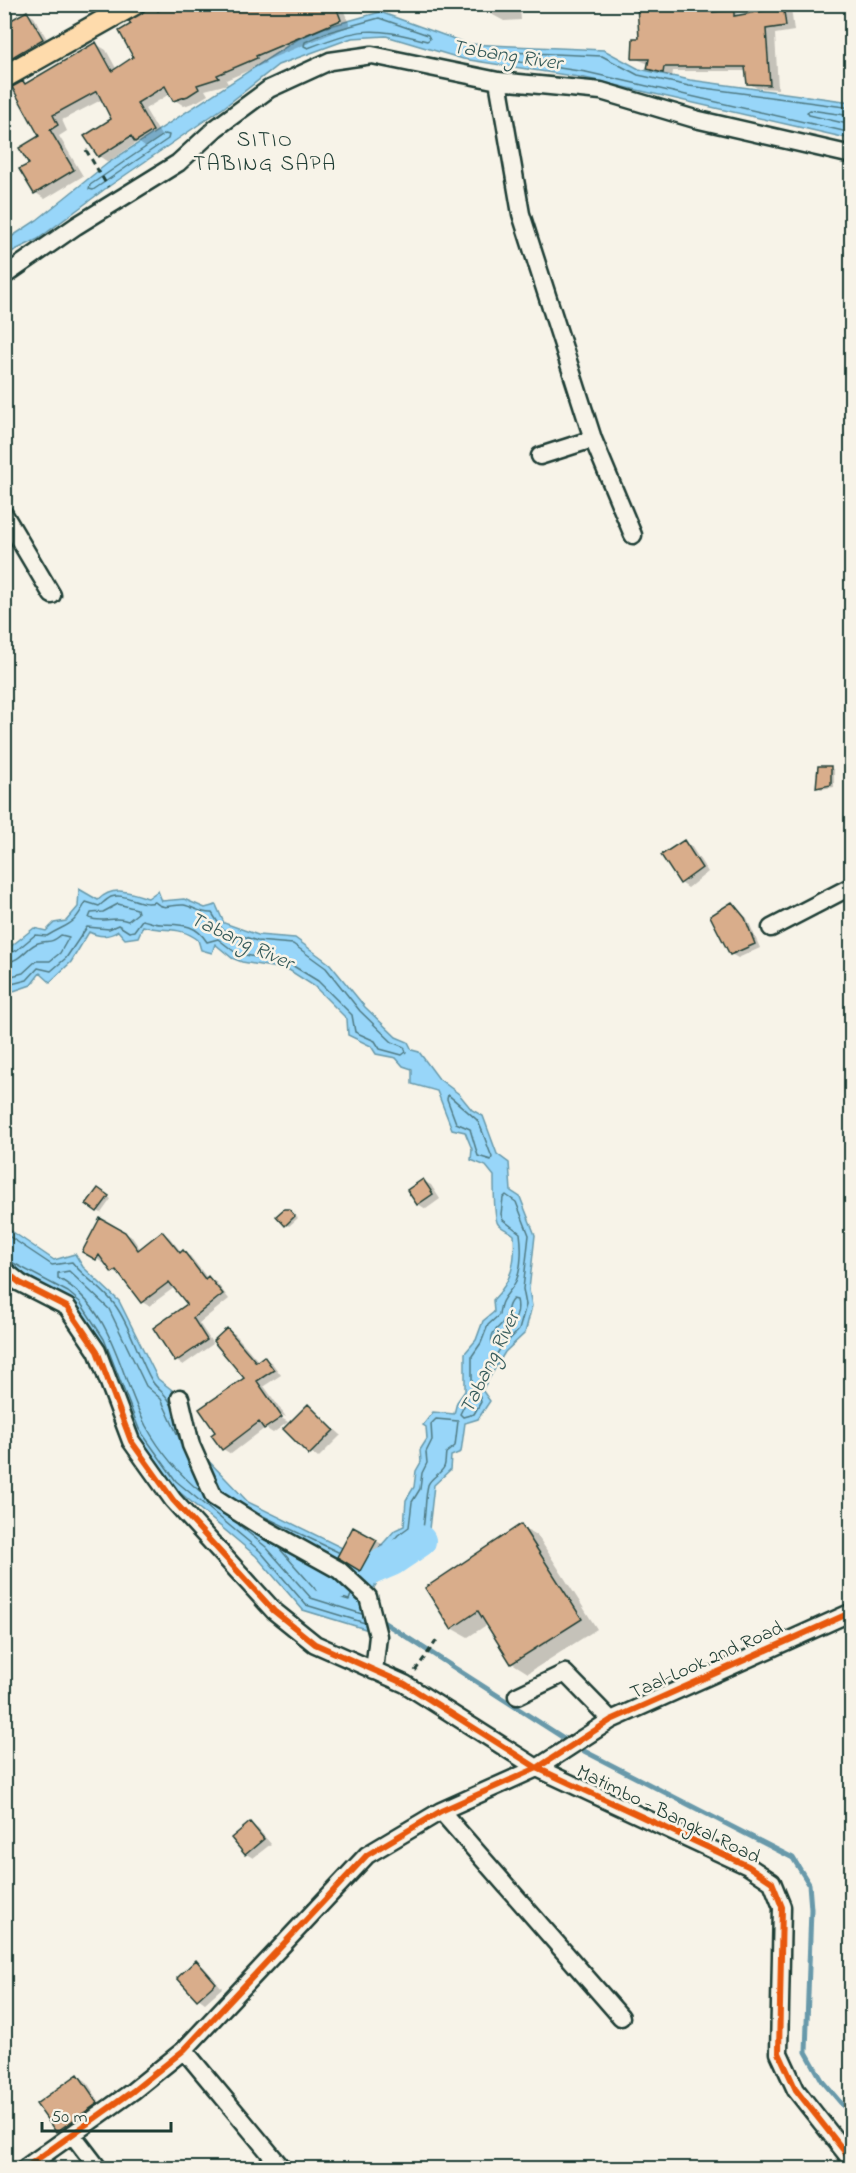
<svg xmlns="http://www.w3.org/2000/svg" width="856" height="2173" viewBox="0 0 856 2173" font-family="'Indie Flower',sans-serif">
<rect width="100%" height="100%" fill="#f7f3e8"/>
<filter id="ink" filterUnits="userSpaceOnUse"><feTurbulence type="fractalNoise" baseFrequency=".0167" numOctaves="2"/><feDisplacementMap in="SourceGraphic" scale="12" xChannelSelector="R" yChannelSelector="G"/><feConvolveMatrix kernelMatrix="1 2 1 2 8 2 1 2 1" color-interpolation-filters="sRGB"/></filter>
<g filter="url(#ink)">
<path fill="#98d6f9" stroke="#6899aa" stroke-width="1.5" d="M 380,12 L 468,44 L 604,50 L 639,69 L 690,80 L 851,102 L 851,139 L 585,78 L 463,59 L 386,36 L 352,38 L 278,65 L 223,108 L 105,189 L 38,239 L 5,255 L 5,241 L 37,220 L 108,163 L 298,39 L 323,28 Z
M 79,889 L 98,900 C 113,885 129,892 148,898 L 158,891 L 162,901 L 184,899 L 205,908 L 216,905 L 224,923 L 258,935 L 295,938 L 330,964 L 365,1007 L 396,1037 L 408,1042 L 412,1050 L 419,1052 L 439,1079 L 459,1094 L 472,1110 L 483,1116 L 497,1154 L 509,1163 L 511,1191 L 520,1197 L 535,1235 L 529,1290 L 532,1306 L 525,1333 L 505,1352 L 482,1390 L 490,1401 L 478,1419 L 465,1423 L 461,1452 L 451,1456 L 450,1470 L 434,1485 L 428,1538 L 423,1551 L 414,1563 L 387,1568 L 379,1548 L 395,1530 L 404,1526 L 406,1500 L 414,1487 L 416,1471 L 421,1462 L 420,1450 L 427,1439 L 426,1427 L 423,1425 L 433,1412 L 454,1414 L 457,1402 L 465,1391 L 465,1353 L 476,1340 L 483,1321 L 494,1312 L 493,1300 C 512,1281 516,1262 514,1235 C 510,1231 502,1229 498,1224 C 494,1219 494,1185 494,1176 L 486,1166 L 471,1160 L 472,1149 L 465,1132 L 452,1129 L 437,1091 L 412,1084 L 412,1069 L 403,1066 L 396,1058 L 376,1054 L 371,1046 L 348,1035 L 347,1019 L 314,986 L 289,970 L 242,962 L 232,958 L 215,944 L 212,953 L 201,950 L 198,940 C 179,925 165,933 143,926 L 138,937 L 125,939 L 118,931 C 109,937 99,937 89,932 L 71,962 L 50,982 L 40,973 L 31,985 L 5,994 L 5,951 L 34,928 L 46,931 L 54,923 L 66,921 L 78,907 Z
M 4,1226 L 54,1260 L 75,1254 L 83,1267 L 119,1301 L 158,1379 L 172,1390 L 202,1454 L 248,1502 L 367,1560 L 377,1583 L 373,1589 L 382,1613 L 372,1631 L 303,1610 L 256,1556 L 171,1485 L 134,1432 L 75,1306 L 65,1297 L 5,1263 Z"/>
<path fill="#0003" d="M 172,4 L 341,4 L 350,26 L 265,61 L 266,63 L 226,80 L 228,84 L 205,90 L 208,95 L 198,101 L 184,106 L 175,100 L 171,93 L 145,109 L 162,137 L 145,147 L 138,142 L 108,162 L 99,156 L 113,119 L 103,99 L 62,120 L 67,131 L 59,136 L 83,176 L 45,199 L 36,193 L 31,164 L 40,137 L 23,82 L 26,84 L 96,44 L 106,50 L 117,70 L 135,57 L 155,7 L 162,10 Z
M 492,4 L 556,4 L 556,6 L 520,9 L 521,20 L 504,21 L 493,15 Z
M 639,4 L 720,4 L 720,13 L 734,12 L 741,16 L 769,12 L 768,4 L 786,4 L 791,8 L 794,31 L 775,34 L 778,89 L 757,88 L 748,83 L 747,71 L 673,71 L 672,77 L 648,69 L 649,64 L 634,58 L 641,40 Z
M 27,13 L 34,17 L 50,44 L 4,68 L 4,26 Z
M 830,768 L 834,770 L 834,787 L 821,789 L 818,787 Z
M 684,842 L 691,846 L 708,872 L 688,888 L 681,883 Z
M 732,904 L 747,918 L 760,948 L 738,958 L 731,954 Z
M 423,1181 L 431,1185 L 440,1199 L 426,1209 L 418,1204 Z
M 102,1192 L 111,1199 L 101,1213 L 88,1204 Z
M 289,1210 L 298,1218 L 289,1226 L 286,1224 Z
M 101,1220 L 132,1237 L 141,1250 L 162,1233 L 169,1237 L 182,1253 L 190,1256 L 208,1279 L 216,1282 L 229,1299 L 199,1323 L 213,1344 L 183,1365 L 176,1361 L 189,1304 L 175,1287 L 149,1306 L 142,1302 L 121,1275 L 113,1272 L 105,1260 L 103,1263 L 84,1251 Z
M 227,1330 L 235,1334 L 259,1362 L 264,1358 L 272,1363 L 281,1375 L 264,1386 L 286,1417 L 276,1412 L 275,1414 L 288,1422 L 273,1433 L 265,1428 L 231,1454 L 223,1449 L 213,1435 L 246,1378 Z
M 308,1406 L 341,1435 L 318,1458 L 285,1429 Z
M 521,1526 L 537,1535 L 597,1629 L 528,1673 L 512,1663 L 488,1624 L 468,1637 L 452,1628 Z
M 354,1529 L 384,1545 L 369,1574 L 339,1556 Z
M 250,1824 L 258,1829 L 271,1844 L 253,1858 L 246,1854 Z
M 196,1962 L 204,1967 L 222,1988 L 205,2003 L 198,1998 Z
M 78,2076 L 86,2081 L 104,2108 L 65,2136 L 57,2131 Z"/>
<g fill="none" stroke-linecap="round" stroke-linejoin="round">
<path stroke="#4f7a83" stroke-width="1.5" d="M 379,18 L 428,35 L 430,39 L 427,41 C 371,26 360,28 308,48 L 304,46 L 305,42 L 325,33 Z
M 852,108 L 689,86 L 638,75 L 602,56 L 507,52 L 497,55 L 500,59 L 586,72 L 852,133
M 852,116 L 810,110 L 807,112 L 809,115 L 852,125
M 165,134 L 169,135 L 168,139 L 93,190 L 89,189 L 90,185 Z
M 118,904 L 137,909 L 138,913 L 128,921 C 114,915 104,924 89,918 L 91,913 L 103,912 Z
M 4,956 L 17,950 L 35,935 L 47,936 C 70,922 72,928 86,902 L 99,906 C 103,903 107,899 111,897 C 126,892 140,907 155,902 C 164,911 172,904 184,905 C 194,907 201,914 212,913 L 222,929 L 257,941 L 293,944 L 326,968 L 360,1011 L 392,1042 L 404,1047 L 406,1052 L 402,1055 L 380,1049 L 375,1041 L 355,1032 L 352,1015 L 318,981 L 290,964 L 236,953 L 218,939 L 207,942 C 195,923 181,925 161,924 C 154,924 148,921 142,920 L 134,931 L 129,932 L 118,925 L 109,929 L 87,927 L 66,958 L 51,971 L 38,968 L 27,980 L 4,986
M 4,963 C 21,962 27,946 38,943 C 50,940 50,944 61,935 L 69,937 L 60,953 L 50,961 L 36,961 L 23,973 L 4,978
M 448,1095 C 450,1096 475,1118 477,1120 C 483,1130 487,1146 492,1157 L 491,1160 L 478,1156 L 470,1129 L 456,1123 L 447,1099 Z
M 506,1195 L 516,1202 L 529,1235 L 523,1289 L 526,1305 L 519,1330 L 500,1349 L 477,1387 L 481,1402 L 474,1414 L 463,1417 L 460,1414 L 472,1390 L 472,1356 L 481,1343 L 488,1325 L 499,1315 C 501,1295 508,1297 516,1281 C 522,1267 522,1247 520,1233 L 503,1220 L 501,1214 L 503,1198 Z
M 4,1233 L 52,1265 L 72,1262 C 84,1278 103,1288 115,1305 C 131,1327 138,1357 152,1381 C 158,1391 166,1392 172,1406
M 4,1258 L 68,1292 L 80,1302 L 104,1339 L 139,1429 L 176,1481 L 260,1551 L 306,1605 L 365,1623
M 513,1299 L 517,1300 C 521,1316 508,1338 492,1343 C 489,1330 502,1328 506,1317 C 509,1309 506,1306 513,1299 Z
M 436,1419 L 458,1421 L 455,1446 L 446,1453 C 445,1457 446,1463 444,1467 C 441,1474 431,1477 428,1485 C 422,1509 431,1563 392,1562 L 387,1549 L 398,1535 L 409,1527 L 412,1502 L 420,1489 L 422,1473 L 427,1463 L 426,1452 L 432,1440 L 431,1424 Z
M 180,1440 L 161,1399 L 146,1386 L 109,1309 L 69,1271 L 58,1273 L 58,1278 C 114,1309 118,1373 146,1426 C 160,1451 180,1475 202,1493
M 259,1514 L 338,1552
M 239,1525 L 266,1547 L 311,1598 L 362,1614
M 279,1548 L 316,1590 L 349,1600 L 351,1595"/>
<path stroke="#6899aa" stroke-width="5" d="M 377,1618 L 584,1751 L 793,1858 L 809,1884 L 811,1909 L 806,2052 L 823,2082 L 852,2116"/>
<path stroke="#98d6f9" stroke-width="32" d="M 330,1582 L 338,1583 L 392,1560 L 420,1541"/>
</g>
<path fill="#d9ad8b" stroke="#1f3d34" stroke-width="1.5" d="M 169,4 L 335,4 L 341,20 L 256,56 L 257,58 L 217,75 L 219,78 L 197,85 L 199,89 L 188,96 L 173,101 L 165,86 L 137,103 L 153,131 L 135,142 L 131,136 L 98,157 L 84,136 L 111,119 L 97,91 L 53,115 L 58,125 L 50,130 L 74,170 L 34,194 L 19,169 L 29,164 L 19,148 L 39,136 L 12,87 L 23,81 L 25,84 L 96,42 L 112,71 L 133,57 L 119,31 L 131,24 L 129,21 L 145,10 L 155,5 L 158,11 Z
M 637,4 L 712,4 L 712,12 L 734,10 L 734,16 L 767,10 L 767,4 L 783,4 L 786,26 L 766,29 L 770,85 L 747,84 L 745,67 L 664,67 L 663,73 L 647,69 L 649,59 L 632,59 L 633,38 L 639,38 Z
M 27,11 L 43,39 L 4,62 L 4,24 Z
M 818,766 L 831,766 L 831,785 L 816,788 Z
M 684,840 L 702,868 L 680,884 L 661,855 Z
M 732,902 L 745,918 L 755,944 L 730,955 L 710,916 Z
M 423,1179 L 433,1194 L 417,1205 L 407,1190 Z
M 98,1188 L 109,1196 L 97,1212 L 86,1204 Z
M 284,1209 L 289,1209 L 295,1216 L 285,1226 L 276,1216 Z
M 100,1218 L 125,1232 L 138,1250 L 162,1231 L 180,1253 L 183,1250 L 205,1279 L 208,1276 L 223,1294 L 193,1318 L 207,1340 L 175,1362 L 153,1328 L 187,1304 L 169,1282 L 141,1303 L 116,1270 L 112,1273 L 99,1255 L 96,1260 L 82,1252 Z
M 227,1328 L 256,1362 L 264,1356 L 274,1370 L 257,1381 L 282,1417 L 264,1429 L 259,1422 L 222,1450 L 211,1435 L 215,1432 L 199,1409 L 244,1378 L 213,1341 Z
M 308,1404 L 334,1430 L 309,1455 L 283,1429 Z
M 521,1524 L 582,1619 L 511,1664 L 478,1611 L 451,1629 L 425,1588 Z
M 353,1527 L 377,1540 L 360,1571 L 337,1557 Z
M 250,1822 L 264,1839 L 245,1855 L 231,1838 Z
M 196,1960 L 216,1983 L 197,2000 L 177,1978 Z
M 78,2074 L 98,2103 L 56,2132 L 36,2104 Z"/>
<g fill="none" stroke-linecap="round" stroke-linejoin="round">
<g stroke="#1f3d34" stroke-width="21">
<path id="minor" d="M 498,81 L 521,214 L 593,439 L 633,535
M 4,276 L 76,226 L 178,163 L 216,128 L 269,89 L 330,61 L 372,55 L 498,81 L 601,91 L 695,119 L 852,155
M 540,456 L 593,439
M 4,514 L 52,595
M 771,928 L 852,886
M 4,1270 L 20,1283 L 67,1307 L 97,1351 L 131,1441 L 173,1500 L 274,1611 L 315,1644 L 405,1684 L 537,1768 L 748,1866 L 772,1882 L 782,1907 L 779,2053 L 796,2090 L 852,2161
M 180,1398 L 191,1445 L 214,1497 L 258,1525 L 339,1570 L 368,1597 L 378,1636 L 374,1671
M 517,1696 L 565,1673 L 611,1720
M 441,1811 L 621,2017
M 184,2050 L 282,2168
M 72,2134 L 98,2168
M 25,2168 L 133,2091 L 184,2050 L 367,1855 L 441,1811 L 537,1768 L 611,1720 L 852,1612"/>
</g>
<g stroke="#1f3d34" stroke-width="26">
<path id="major" d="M 4,77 L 134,4"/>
</g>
<path stroke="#1f3d34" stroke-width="3" stroke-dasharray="6 4.5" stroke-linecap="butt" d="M 86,150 L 108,187
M 415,1671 L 439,1637"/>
<use href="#minor" stroke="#f7f3e8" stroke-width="16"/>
<use href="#major" stroke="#fedbac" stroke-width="21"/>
<g stroke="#f7f3e8" stroke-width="10">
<path id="cycleway" d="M 4,1270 L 20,1283 L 67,1307 L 97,1351 L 131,1441 L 173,1500 L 274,1611 L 315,1644 L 405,1684 L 537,1768 L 748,1866 L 772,1882 L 782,1907 L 779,2053 L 796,2090 L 852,2161
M 25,2168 L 133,2091 L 184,2050 L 367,1855 L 441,1811 L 537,1768 L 611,1720 L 852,1612"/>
</g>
<use href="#cycleway" stroke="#e8590c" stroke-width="6"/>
</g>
</g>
<g text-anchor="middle" stroke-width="5" stroke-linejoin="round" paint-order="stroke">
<g font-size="20" fill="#1f3d34" stroke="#f7f3e8">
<text transform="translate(706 1659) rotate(-24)" y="7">Taal-Look 2nd Road</text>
<text transform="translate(669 1813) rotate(26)" y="7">Matimbo - Bangkal Road</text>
</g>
<g font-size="21" font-style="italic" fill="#375c5b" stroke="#f7f3e8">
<text transform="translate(507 54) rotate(9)" y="7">Tabang River</text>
<text transform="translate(242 940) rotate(25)" y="7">Tabang River</text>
<text transform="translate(489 1362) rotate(-64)" y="7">Tabang River</text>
</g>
<g font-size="21" letter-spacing="1.5" fill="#1f3d34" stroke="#f7f3e8">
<text x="265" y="146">SITIO<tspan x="265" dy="24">TABING SAPA</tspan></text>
</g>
</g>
<rect width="856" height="2173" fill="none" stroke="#f7f3e8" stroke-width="24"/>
<rect x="12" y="12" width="832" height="2149" fill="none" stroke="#1f3d34" stroke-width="2" filter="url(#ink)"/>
<path d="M42 2122v9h129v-9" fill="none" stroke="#1f3d34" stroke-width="3"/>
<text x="51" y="2122" font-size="18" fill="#1f3d34" stroke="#f7f3e8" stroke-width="4.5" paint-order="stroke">50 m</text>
</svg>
